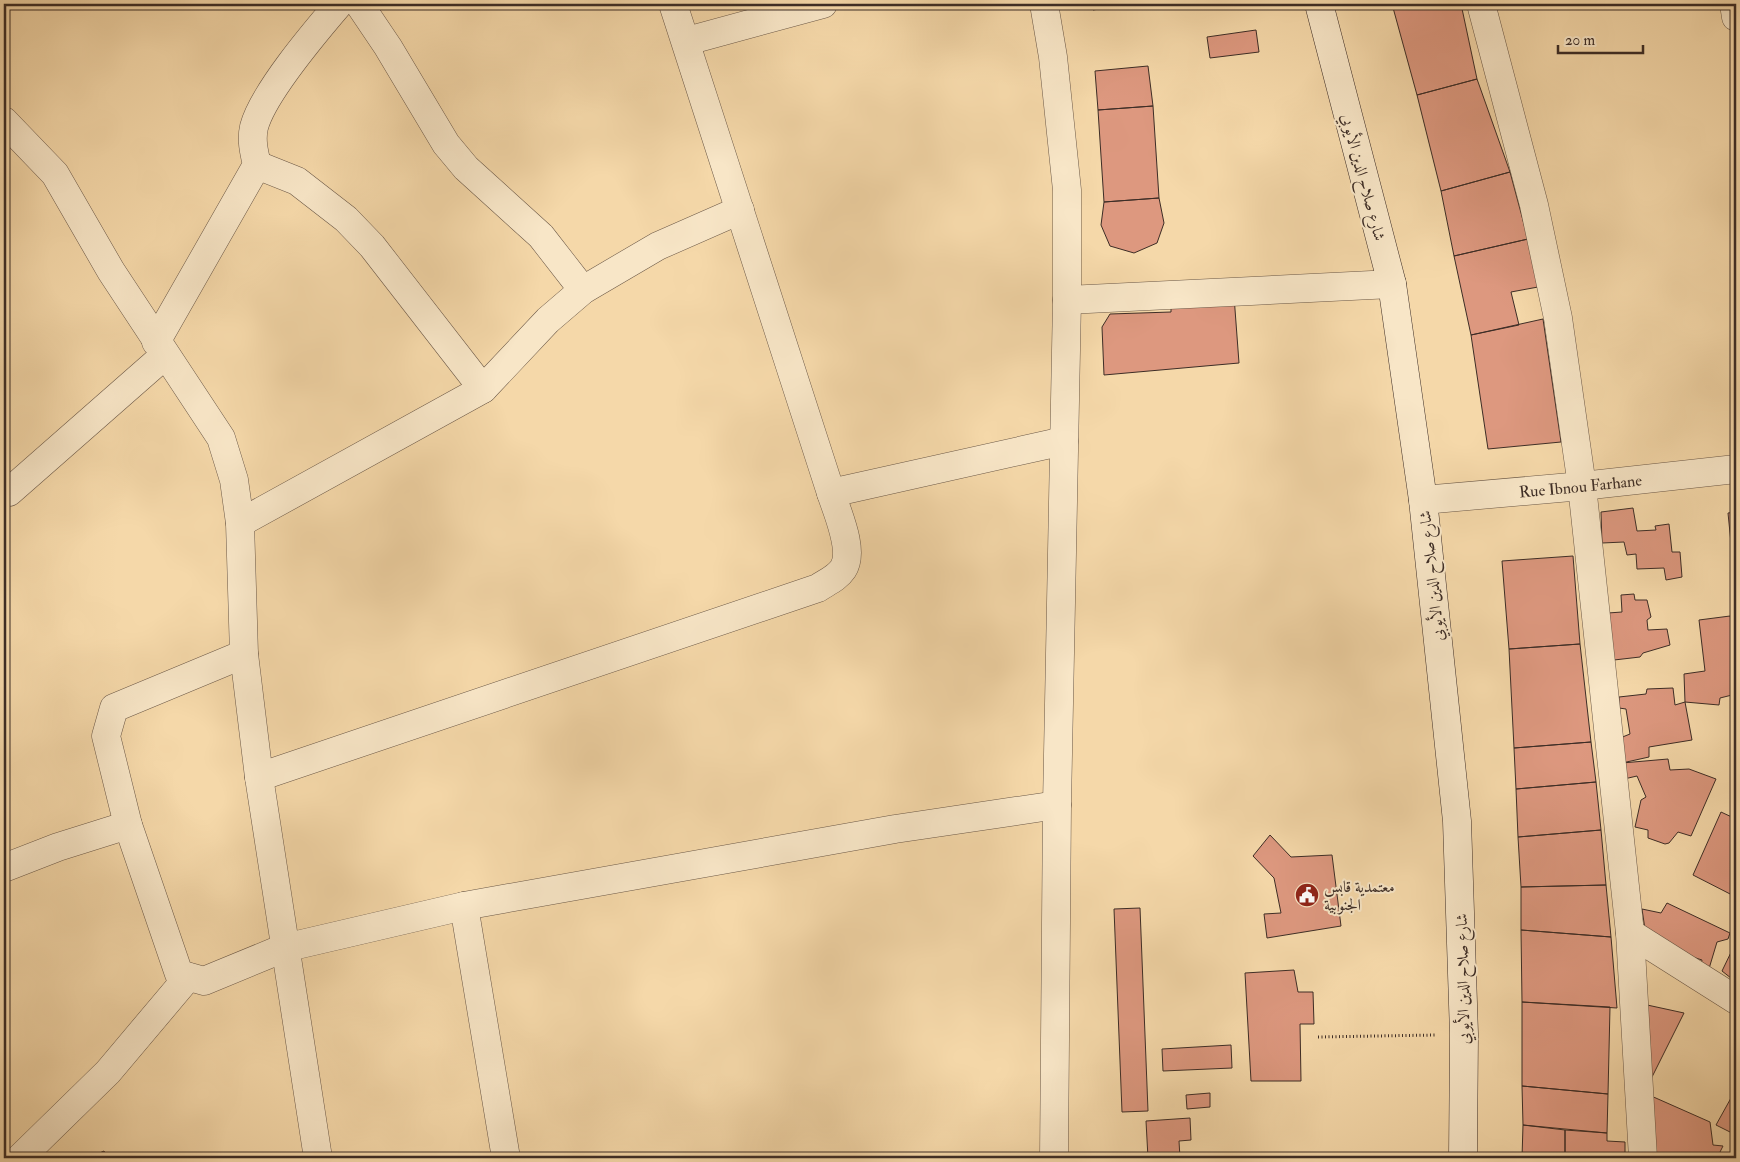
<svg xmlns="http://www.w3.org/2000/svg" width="1740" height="1162" viewBox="0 0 1740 1162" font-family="'IM FELL Double Pica',Amiri,serif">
<rect width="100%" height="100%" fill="#f5d8a9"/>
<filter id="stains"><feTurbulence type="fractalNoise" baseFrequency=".004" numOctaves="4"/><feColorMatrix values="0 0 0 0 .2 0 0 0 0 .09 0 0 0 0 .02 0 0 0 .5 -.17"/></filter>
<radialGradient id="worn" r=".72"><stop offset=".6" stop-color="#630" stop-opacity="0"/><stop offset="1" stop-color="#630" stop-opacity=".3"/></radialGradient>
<path fill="#dd987f" stroke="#3d2d26" d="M 1092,4 L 1128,4 L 1093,10 Z
M 1392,4 L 1461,4 L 1477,79 L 1417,95 Z
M 1256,30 L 1259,52 L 1210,58 L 1207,37 Z
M 1148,66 L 1153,106 L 1098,110 L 1095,71 Z
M 1477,79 L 1510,172 L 1441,191 L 1417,95 Z
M 1153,106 L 1159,198 L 1104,202 L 1098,110 Z
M 1510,172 L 1528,239 L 1454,256 L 1441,191 Z
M 1159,198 L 1164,223 L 1157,243 L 1134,253 L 1110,246 L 1101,225 L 1104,202 Z
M 1528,239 L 1538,287 L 1511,292 L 1519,325 L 1471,335 L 1454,256 Z
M 1234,296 L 1239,363 L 1104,375 L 1102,327 L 1110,314 L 1171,312 L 1171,302 Z
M 1543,319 L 1561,442 L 1488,449 L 1471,335 Z
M 1633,508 L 1637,531 L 1656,530 L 1655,526 L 1669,524 L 1672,552 L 1680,552 L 1682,577 L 1666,580 L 1664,568 L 1637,569 L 1636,554 L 1627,555 L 1624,542 L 1602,543 L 1601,512 Z
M 1736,512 L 1736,563 L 1733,563 L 1728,513 Z
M 1573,556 L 1580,644 L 1509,649 L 1502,561 Z
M 1634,594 L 1635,600 L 1647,600 L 1651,617 L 1647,620 L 1648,630 L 1667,629 L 1670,645 L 1643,653 L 1640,657 L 1614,660 L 1608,613 L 1622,612 L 1621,595 Z
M 1730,616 L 1732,622 L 1736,621 L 1736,694 L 1720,698 L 1719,705 L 1685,702 L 1684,674 L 1705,671 L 1699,620 Z
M 1580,644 L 1591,742 L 1514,748 L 1509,649 Z
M 1673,688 L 1675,705 L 1685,702 L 1692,740 L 1649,747 L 1649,757 L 1622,763 L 1620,738 L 1630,734 L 1626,709 L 1619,708 L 1619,697 L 1646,694 L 1647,689 Z
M 1591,742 L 1596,782 L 1516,789 L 1514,748 Z
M 1668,759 L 1670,770 L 1689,769 L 1716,779 L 1691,836 L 1678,832 L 1669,843 L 1665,844 L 1648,838 L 1648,830 L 1635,827 L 1641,800 L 1646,797 L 1637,776 L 1624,779 L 1622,763 Z
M 1596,782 L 1601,830 L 1518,837 L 1516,789 Z
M 1721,812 L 1736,819 L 1736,897 L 1693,875 Z
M 1601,830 L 1606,885 L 1521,887 L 1518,837 Z
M 1270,835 L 1291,857 L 1332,855 L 1341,926 L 1267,938 L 1264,914 L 1281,913 L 1274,878 L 1253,856 Z
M 1606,885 L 1611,937 L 1521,930 L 1521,887 Z
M 1667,903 L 1730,933 L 1728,939 L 1717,942 L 1708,972 L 1700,969 L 1702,960 L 1677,952 L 1646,936 L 1642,909 L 1661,913 Z
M 1140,908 L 1148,1111 L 1122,1112 L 1114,909 Z
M 1521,930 L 1611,937 L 1617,1008 L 1522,1002 Z
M 1736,942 L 1736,982 L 1722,971 Z
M 1294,970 L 1298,992 L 1313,992 L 1314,1024 L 1300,1024 L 1301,1081 L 1251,1081 L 1245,973 Z
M 1522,1002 L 1610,1007 L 1608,1094 L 1522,1086 Z
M 1638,1003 L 1684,1013 L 1645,1091 Z
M 1231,1045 L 1232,1068 L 1163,1071 L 1162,1049 Z
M 1522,1086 L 1608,1094 L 1607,1133 L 1523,1125 Z
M 1736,1089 L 1736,1135 L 1716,1125 Z
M 1210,1093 L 1210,1107 L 1187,1109 L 1186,1095 Z
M 1649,1095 L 1710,1122 L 1713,1145 L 1723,1146 L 1717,1158 L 1653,1158 Z
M 1190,1118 L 1191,1140 L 1179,1141 L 1180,1158 L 1148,1158 L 1146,1121 Z
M 1523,1125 L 1565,1130 L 1565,1158 L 1522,1158 Z
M 1565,1130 L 1607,1133 L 1607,1141 L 1625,1142 L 1625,1158 L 1565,1158 Z
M 104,1151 L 108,1158 L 88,1158 Z
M 1733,1152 L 1736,1153 L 1736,1158 L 1730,1158 Z"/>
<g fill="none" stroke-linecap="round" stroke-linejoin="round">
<g stroke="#6b5847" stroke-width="29">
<g id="street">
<path d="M 359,4 L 388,47 L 446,144 L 466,168 L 541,236 L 583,290"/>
<path d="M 1044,4 L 1053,57 L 1067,190 L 1067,300 L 1057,805 L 1054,1158"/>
<path d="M 1481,4 L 1534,205 L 1558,318 L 1582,486 L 1630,933 L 1643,1158"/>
<path d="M 1734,4 L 1736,17"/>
<path d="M 687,41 L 823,4"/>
<path d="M 4,121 L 55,174 L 111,271 L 221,438 L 234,480 L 240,523 L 244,654 L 259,777 L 318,1158"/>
<path d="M 257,165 L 297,181 L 346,219 L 372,246 L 483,389"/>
<path d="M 1067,300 L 1392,284"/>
<path d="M 156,342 L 257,165 C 254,152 251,140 254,127 C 263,93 315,32 339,4"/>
<path d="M 9,492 L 165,355"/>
<path d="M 831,493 L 1064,441"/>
<path id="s1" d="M 1423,500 L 1582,486 L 1736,469"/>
<path d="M 240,523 L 483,389 L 548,320 L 583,290 L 658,246 L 740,210"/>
<path d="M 244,654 L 114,708 L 106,736 L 128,825 L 179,974 L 204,981 L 284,948 L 464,906 L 895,829 L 1057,805"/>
<path d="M 259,777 L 818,588 C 827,582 837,578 843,569 C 855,551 837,512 831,493 L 673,4"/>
<path d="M 4,868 L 58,847 L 128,825"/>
<path d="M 464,906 L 506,1158"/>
<path d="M 1630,933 L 1736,1000"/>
<path d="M 20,1158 L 108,1072 L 188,977"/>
</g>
</g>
<g stroke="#3d2d26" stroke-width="29">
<path id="secondary" d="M 1319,4 L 1392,284 L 1423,500 L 1457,821 L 1464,1034 L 1463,1158"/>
</g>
<path stroke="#3d2d26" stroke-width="3" stroke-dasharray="1 2.5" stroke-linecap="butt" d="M 1318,1037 L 1435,1035"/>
<use href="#street" stroke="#f8e6c7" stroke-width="28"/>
<use href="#secondary" stroke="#f8e6c7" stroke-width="28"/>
</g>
<defs>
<g id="civic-disc" transform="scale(1.25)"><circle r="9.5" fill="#8f2418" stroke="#f8e6c7"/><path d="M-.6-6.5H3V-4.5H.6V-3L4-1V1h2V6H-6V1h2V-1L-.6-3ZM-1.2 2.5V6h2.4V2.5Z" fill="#fff"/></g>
</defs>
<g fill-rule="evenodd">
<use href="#civic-disc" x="1307" y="895"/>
</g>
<g text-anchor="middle" stroke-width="4" stroke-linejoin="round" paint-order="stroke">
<g font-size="16" fill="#3d2d26" stroke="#f8e6c7">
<text transform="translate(1364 177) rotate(75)" y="6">شارع صلاح الدين الأيوبي</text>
<text dy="6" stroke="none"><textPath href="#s1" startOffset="158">Rue Ibnou Farhane</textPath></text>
<text transform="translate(1431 576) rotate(-96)" y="6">شارع صلاح الدين الأيوبي</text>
<text transform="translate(1462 979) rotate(-91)" y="6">شارع صلاح الدين الأيوبي</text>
</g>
<g font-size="16" fill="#3d2d26" stroke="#f8e6c7" text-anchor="start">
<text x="1324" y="892">معتمدية قابس<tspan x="1324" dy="18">الجنوبية</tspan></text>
</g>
</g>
<rect width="1740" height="1162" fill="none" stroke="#f5d8a9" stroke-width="20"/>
<rect x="5" y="5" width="1730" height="1152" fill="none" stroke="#3d2d26" stroke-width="2.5"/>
<rect x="10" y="10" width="1720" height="1142" fill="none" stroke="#3d2d26"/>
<path d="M1558 45v8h85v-8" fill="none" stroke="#3d2d26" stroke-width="2.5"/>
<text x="1565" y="45" font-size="15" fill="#3d2d26" stroke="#f8e6c7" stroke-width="4" paint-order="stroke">20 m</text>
<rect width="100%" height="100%" filter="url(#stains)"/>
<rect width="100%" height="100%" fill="url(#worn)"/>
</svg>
